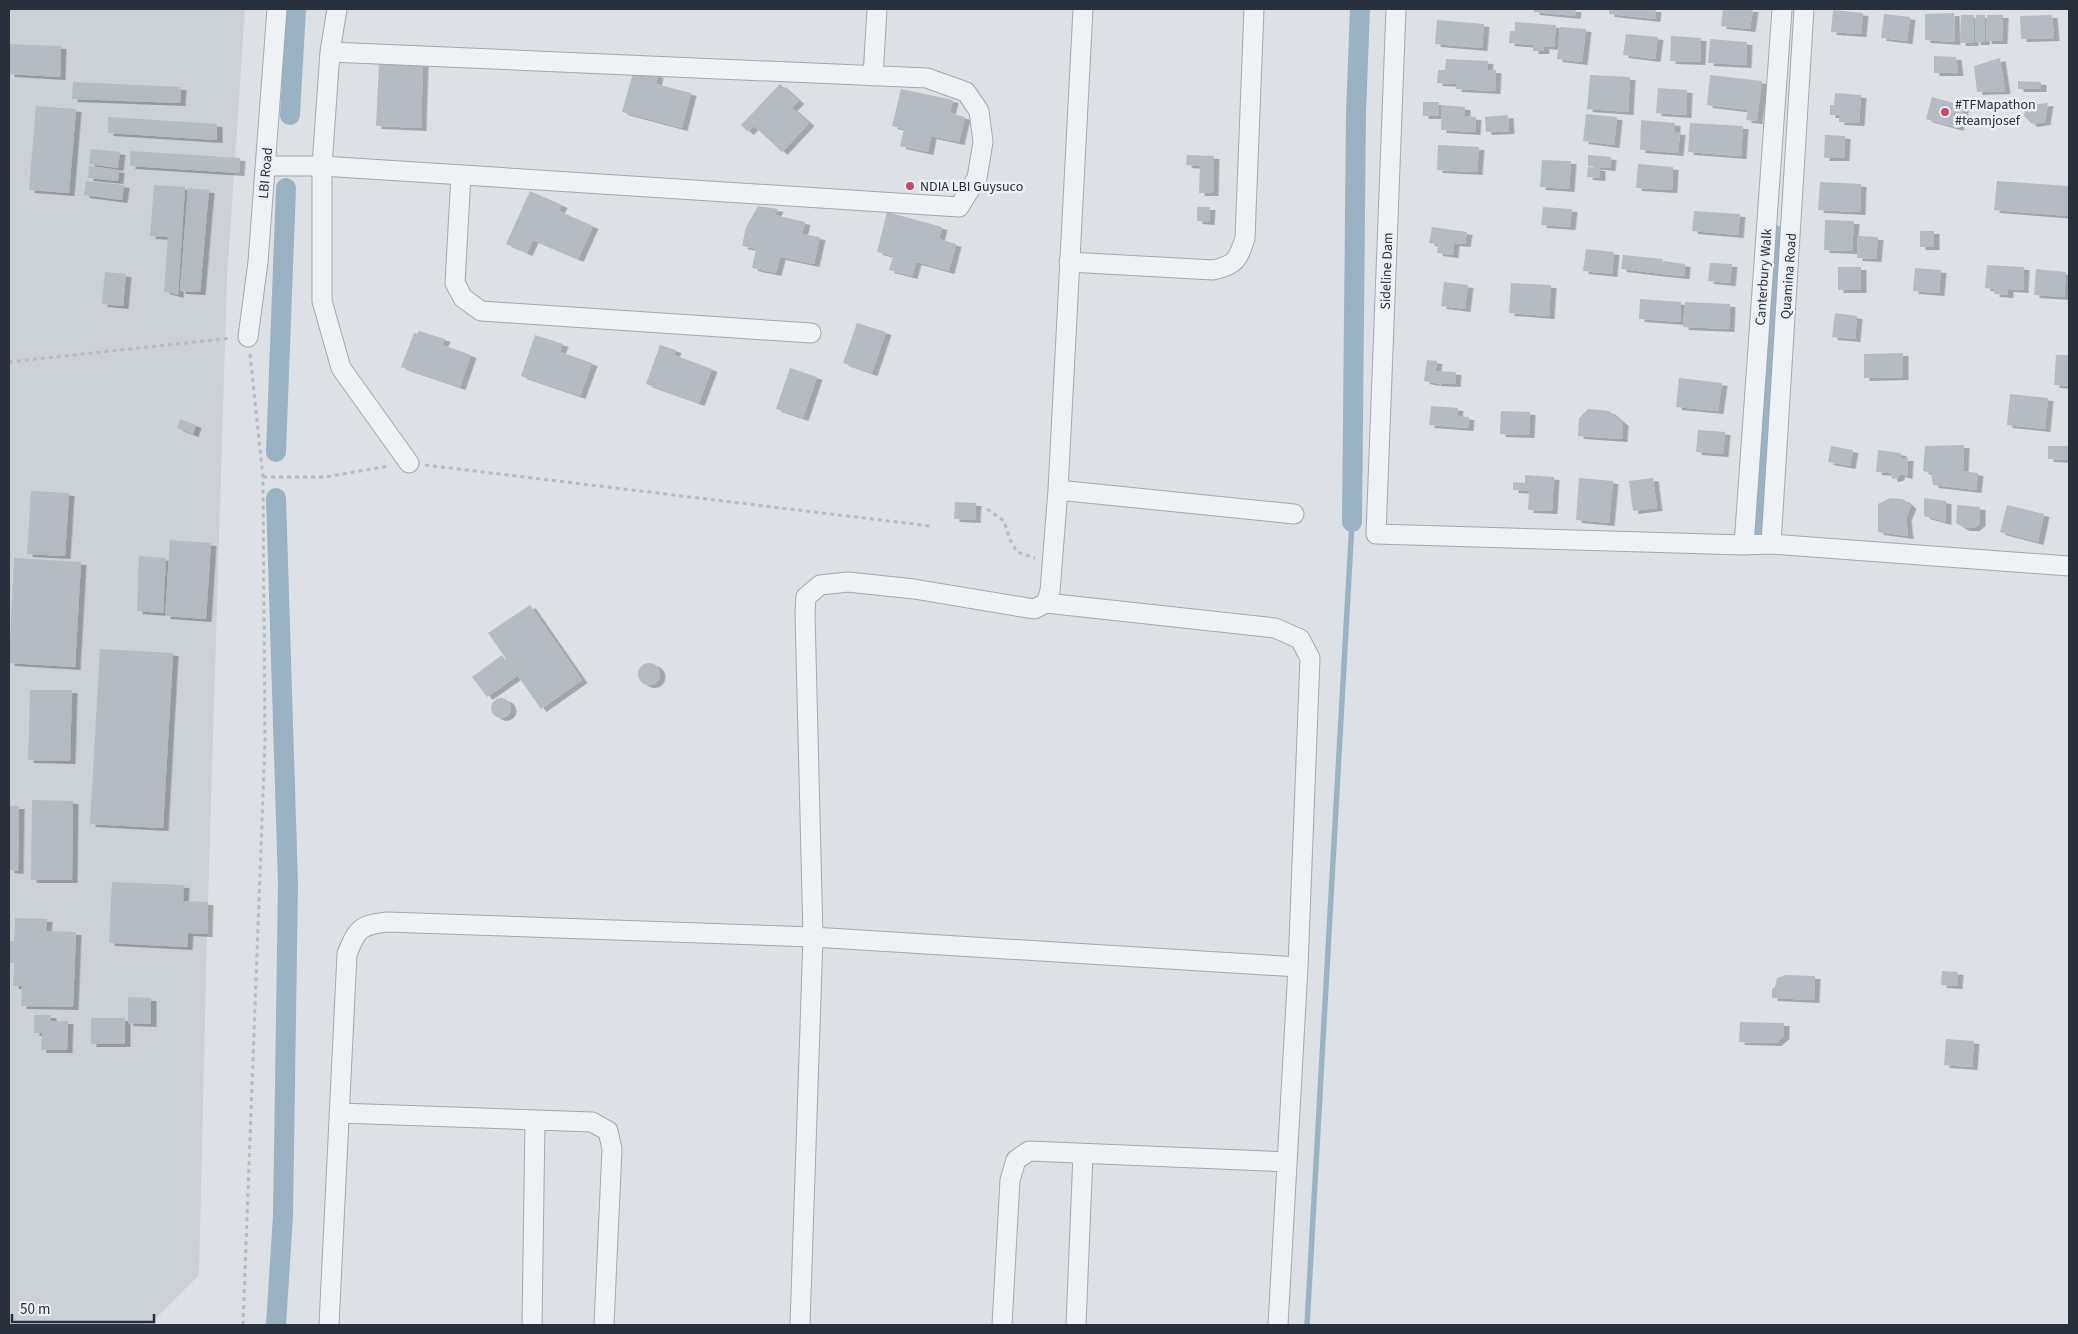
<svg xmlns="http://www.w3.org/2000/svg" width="2078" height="1334" viewBox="0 0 2078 1334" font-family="'Source Sans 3',sans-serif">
<defs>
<filter id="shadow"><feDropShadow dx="5.5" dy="3" stdDeviation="0" flood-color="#0004"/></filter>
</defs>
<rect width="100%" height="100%" fill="#dde1e6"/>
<path fill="#ccd0d7" d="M 9,9 L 245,9 L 227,278 L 207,934 L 199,1275 L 153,1321 L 139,1325 L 9,1325 Z"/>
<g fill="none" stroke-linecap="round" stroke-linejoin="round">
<path stroke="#9bb2c3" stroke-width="5.5" d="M 1307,1325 L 1352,522"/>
<path stroke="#9bb2c3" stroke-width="20" d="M 290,115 L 296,9
M 276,452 L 286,188
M 276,498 L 288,884 L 283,1216 L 276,1325
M 1352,522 L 1356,112 L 1360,9
M 1756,541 L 1775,235"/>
</g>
<path fill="#b5bbc2" filter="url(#shadow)" d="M 1534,9 L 1576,9 L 1575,16 L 1534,12 Z
M 1609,9 L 1656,9 L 1655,19 L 1609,14 Z
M 1723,9 L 1753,9 L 1750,29 L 1721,26 Z
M 1833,10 L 1863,13 L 1861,34 L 1831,32 Z
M 1954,13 L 1955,42 L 1925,40 L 1925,14 Z
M 1884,14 L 1910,17 L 1907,41 L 1881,38 Z
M 1961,15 L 1974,15 L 1973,43 L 1960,43 Z
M 1976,15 L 1985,15 L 1984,42 L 1975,42 Z
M 1987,15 L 2003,15 L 2002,41 L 1986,41 Z
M 2052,15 L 2054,38 L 2021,39 L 2020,16 Z
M 1437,20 L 1484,24 L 1482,48 L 1435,44 Z
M 1515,22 L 1556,25 L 1554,47 L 1544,46 L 1544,51 L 1533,51 L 1533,45 L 1509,43 L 1510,31 L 1515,31 Z
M 1560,27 L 1586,29 L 1582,62 L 1557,59 Z
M 1626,34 L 1658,37 L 1655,59 L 1623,55 Z
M 1671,36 L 1701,38 L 1700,62 L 1670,61 Z
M 1710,39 L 1747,42 L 1746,65 L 1708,63 Z
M 9,44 L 61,46 L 60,77 L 9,74 Z
M 1934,56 L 1956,57 L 1958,73 L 1934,73 Z
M 2000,58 L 2005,91 L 1977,92 L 1974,66 Z
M 1446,59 L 1488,61 L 1487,70 L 1496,70 L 1495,91 L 1456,89 L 1457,84 L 1437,83 L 1438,70 L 1445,70 Z
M 379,62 L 423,64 L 421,128 L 376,126 Z
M 634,69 L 658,75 L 656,84 L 691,93 L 682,128 L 622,112 Z
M 1590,75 L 1630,77 L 1628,112 L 1587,109 Z
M 1710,75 L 1762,81 L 1757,121 L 1746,120 L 1748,110 L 1707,105 Z
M 2018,81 L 2041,82 L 2041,89 L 2018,89 Z
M 73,82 L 181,87 L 180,103 L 72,99 Z
M 780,84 L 799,101 L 792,108 L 809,123 L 782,152 L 754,126 L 748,132 L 741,125 Z
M 1658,88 L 1687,90 L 1686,115 L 1656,113 Z
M 901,89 L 953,100 L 950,113 L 965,117 L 959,142 L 931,136 L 928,152 L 900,146 L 904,129 L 892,126 Z
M 1835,93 L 1861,95 L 1859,123 L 1839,122 L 1839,115 L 1830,115 L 1830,105 L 1834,105 Z
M 1932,97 L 1964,106 L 1958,128 L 1926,119 Z
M 1423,102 L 1439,102 L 1438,116 L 1423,116 Z
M 2048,103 L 2045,122 L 2032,124 L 2024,116 L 2026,105 Z
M 1442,105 L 1465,107 L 1465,116 L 1476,117 L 1475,132 L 1441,130 Z
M 36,106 L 76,109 L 69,193 L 29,190 Z
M 1586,114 L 1617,117 L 1614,145 L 1583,141 Z
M 1508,115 L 1509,131 L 1486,132 L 1485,117 Z
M 108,117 L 217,124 L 217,140 L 108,133 Z
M 1641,120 L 1675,123 L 1675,132 L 1680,132 L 1678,153 L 1640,150 Z
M 1690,123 L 1743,126 L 1741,156 L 1688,152 Z
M 1825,135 L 1845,136 L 1844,158 L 1824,158 Z
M 1438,145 L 1479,147 L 1477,172 L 1437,170 Z
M 91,149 L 120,152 L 118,168 L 89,164 Z
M 130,151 L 240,158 L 239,173 L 130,166 Z
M 1187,155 L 1214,156 L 1213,193 L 1199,193 L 1200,166 L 1186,165 Z
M 1588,155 L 1611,157 L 1610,168 L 1588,166 Z
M 1542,160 L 1571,161 L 1569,189 L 1540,187 Z
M 1638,164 L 1673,167 L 1672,190 L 1636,188 Z
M 89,166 L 119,170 L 118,181 L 88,178 Z
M 1588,167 L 1600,168 L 1600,178 L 1587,177 Z
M 86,181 L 124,185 L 122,200 L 84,195 Z
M 1997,181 L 2069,186 L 2069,216 L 1994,210 Z
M 1820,182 L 1861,184 L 1860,212 L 1818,210 Z
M 154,185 L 185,187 L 178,295 L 164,291 L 168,237 L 150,236 Z
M 188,188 L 209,190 L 200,292 L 180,291 Z
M 530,191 L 562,205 L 559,211 L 593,226 L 578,259 L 533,240 L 527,253 L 506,244 Z
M 758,206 L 778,209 L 775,215 L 805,222 L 802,234 L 820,237 L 814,264 L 780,257 L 776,273 L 752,268 L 756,249 L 742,246 L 746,227 Z
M 1197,207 L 1210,207 L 1209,222 L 1197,221 Z
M 1543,207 L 1572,209 L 1570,227 L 1541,225 Z
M 1694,211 L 1740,214 L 1738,235 L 1692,231 Z
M 887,212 L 942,227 L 939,239 L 956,244 L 949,271 L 916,262 L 912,276 L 889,270 L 893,256 L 877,252 Z
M 1825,220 L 1854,221 L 1852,251 L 1824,250 Z
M 1432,227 L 1467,232 L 1465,244 L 1454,243 L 1453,255 L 1437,253 L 1438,244 L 1429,243 Z
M 1920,231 L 1934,231 L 1934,247 L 1920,247 Z
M 1858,236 L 1878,237 L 1876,259 L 1857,258 Z
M 1586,249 L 1614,252 L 1612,274 L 1583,271 Z
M 1623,255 L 1663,259 L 1662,274 L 1621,269 Z
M 1664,261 L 1685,264 L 1684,276 L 1662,274 Z
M 1710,263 L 1732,264 L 1730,283 L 1708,281 Z
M 1987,265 L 2024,267 L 2023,290 L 2008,289 L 2008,295 L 1994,294 L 1995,289 L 1985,288 Z
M 1838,267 L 1861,267 L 1861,290 L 1838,290 Z
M 1915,268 L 1941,270 L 1939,293 L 1913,291 Z
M 2036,269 L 2066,272 L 2064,297 L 2034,295 Z
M 105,272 L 126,274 L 123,306 L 102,304 Z
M 1444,282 L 1468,285 L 1465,309 L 1441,306 Z
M 1511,283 L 1551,285 L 1549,316 L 1509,313 Z
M 1640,299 L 1681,302 L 1680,322 L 1639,319 Z
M 1685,302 L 1730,304 L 1729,329 L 1683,327 Z
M 1835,313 L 1857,316 L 1855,339 L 1832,337 Z
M 857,323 L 886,332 L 872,373 L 843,363 Z
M 419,331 L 445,339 L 442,345 L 471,355 L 460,387 L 401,367 L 414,333 L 417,334 Z
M 535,335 L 563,344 L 560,352 L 592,363 L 580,396 L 521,376 Z
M 660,345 L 676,350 L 674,355 L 712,369 L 699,403 L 646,384 Z
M 1903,353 L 1903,377 L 1864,378 L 1864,354 Z
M 2056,355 L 2069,355 L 2069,386 L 2054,385 Z
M 1427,360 L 1437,361 L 1434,383 L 1424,381 Z
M 790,368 L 817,377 L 803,418 L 776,409 Z
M 1436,371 L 1456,372 L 1455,384 L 1435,383 Z
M 1679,378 L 1722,383 L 1718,411 L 1676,407 Z
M 2010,394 L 2048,398 L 2045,429 L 2007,425 Z
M 1431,406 L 1458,408 L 1457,416 L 1469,417 L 1468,428 L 1429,425 Z
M 1588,409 L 1609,411 L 1623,423 L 1622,439 L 1578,436 L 1579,418 Z
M 1501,411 L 1530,412 L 1529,435 L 1500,434 Z
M 180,419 L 196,425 L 193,434 L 177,428 Z
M 1698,430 L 1725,432 L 1723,454 L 1696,452 Z
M 1964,445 L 1963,471 L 1978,473 L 1976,490 L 1933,485 L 1931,473 L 1923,471 L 1925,446 Z
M 1831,446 L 1853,450 L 1850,466 L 1828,462 Z
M 2048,446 L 2069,446 L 2069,460 L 2048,459 Z
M 1878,450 L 1901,453 L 1900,458 L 1908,458 L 1907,476 L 1900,474 L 1898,478 L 1892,479 L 1891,473 L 1876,472 Z
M 1525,475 L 1554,477 L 1552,511 L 1528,510 L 1529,491 L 1513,490 L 1513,482 L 1525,483 Z
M 1579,478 L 1613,481 L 1609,523 L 1576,520 Z
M 1653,478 L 1657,508 L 1633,511 L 1629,481 Z
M 31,491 L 69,493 L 65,556 L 27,554 Z
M 1890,498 L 1903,499 L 1911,506 L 1906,518 L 1908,536 L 1878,532 L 1878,504 Z
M 1924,498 L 1946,501 L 1946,522 L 1924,516 Z
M 955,502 L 976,503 L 975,520 L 954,519 Z
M 1957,505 L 1980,507 L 1980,523 L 1974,528 L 1964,528 L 1956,523 Z
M 2007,505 L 2044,514 L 2038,542 L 2000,532 Z
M 170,540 L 211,543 L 206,619 L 165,616 Z
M 139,556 L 166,558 L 163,613 L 137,611 Z
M 14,558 L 81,562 L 75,667 L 9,663 Z
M 530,605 L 582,680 L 541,709 L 488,633 Z
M 100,649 L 173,653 L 163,828 L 90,824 Z
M 502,655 L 517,676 L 487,697 L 472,677 Z
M638 674a11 11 0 1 1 22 0a11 11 0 1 1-22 0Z
M 30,690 L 72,690 L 70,761 L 28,760 Z
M491 708a10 10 0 1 1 20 0a10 10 0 1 1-20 0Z
M 32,800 L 73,801 L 72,880 L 31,880 Z
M 9,806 L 19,806 L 18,871 L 9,870 Z
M 112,882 L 184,885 L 183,901 L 208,902 L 207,934 L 188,933 L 187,947 L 109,943 Z
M 15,918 L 47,919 L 46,931 L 76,932 L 73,1007 L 21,1006 L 22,986 L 13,986 L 14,963 L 9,963 L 9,941 L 14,941 Z
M 1942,971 L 1958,972 L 1957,986 L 1941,985 Z
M 1786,975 L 1815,976 L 1814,1000 L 1772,998 L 1772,989 L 1775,987 L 1777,978 Z
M 128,997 L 151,998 L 151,1024 L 128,1023 Z
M 34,1015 L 51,1015 L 51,1021 L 68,1021 L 67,1050 L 41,1050 L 42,1033 L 34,1033 Z
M 91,1018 L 125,1018 L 125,1044 L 91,1044 Z
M 1740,1022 L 1784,1023 L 1784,1036 L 1776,1043 L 1739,1042 Z
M 1946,1039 L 1974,1041 L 1972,1067 L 1944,1065 Z"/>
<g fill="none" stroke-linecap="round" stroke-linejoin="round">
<g stroke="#a3a8af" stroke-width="21">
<path id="minor" d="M 337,9 L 330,52 L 322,166 L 322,301 L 341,368 L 409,463
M 1396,9 L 1376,534 L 1744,545 L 1771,544 L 2069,566
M 873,76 L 877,9
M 266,166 L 322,166 L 959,207 L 977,178 L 983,142 L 979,111 L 966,92 L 927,78 L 330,52
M 461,175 L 455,283 L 463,298 L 481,311 L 811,333
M 1069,262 L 1213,270 C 1236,265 1238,260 1245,238 L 1254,9
M 248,337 L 258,262 L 277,9
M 1058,490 L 1294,514
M 1771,544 L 1804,9
M 1744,545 L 1782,9
M 1046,603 L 1275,628 L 1300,639 L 1310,658 L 1298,967 L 1278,1325
M 339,1113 L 592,1122 L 608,1131 L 612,1149 L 604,1325
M 329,1325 L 347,954 C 357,929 360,925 387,922 L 813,937 L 1298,967
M 532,1325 L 535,1121
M 800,1325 L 813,937 L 805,613 L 806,597 L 820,585 L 848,582 L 914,589 L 1034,609 L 1046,603 L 1050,591 L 1058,490 L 1083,9
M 1002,1325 L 1010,1180 L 1016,1160 L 1029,1151 L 1287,1162
M 1076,1325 L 1083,1154"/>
</g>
<path stroke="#b7bcc0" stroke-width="3" stroke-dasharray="4 4" stroke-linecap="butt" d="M 9,362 L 232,338
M 425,465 L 930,526
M 263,477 L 325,477 L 389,466
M 987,509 L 1004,521 L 1010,540 L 1017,552 L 1035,558
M 243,1325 L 265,741 L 263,477 L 250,354"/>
<use href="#minor" stroke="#eff2f4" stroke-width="19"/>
</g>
<g fill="#c14c67" stroke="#ecf0f4" stroke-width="2">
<circle cx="1945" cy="112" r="5"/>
<circle cx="910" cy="186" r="5"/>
</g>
<g text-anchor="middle" stroke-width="5" stroke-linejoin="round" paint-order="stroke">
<g font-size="14" fill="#28303b" stroke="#ecf0f4" text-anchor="start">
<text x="1955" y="109">#TFMapathon<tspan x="1955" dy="16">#teamjosef</tspan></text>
<text x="920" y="191">NDIA LBI Guysuco</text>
</g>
<g font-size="14" fill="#28303b" stroke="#ecf0f4">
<text transform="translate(265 173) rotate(-85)" y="5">LBI Road</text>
<text transform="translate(1386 271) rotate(-88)" y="5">Sideline Dam</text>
<text transform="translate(1788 276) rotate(-86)" y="5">Quamina Road</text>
<text transform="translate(1763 277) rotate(-86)" y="5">Canterbury Walk</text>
</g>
</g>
<rect width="2078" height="1334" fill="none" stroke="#28303b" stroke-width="20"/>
<path d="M12 1314v8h142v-8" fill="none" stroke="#28303b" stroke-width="2.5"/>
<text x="20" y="1314" font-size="15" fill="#28303b" stroke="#ecf0f4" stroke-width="4" paint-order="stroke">50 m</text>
</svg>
